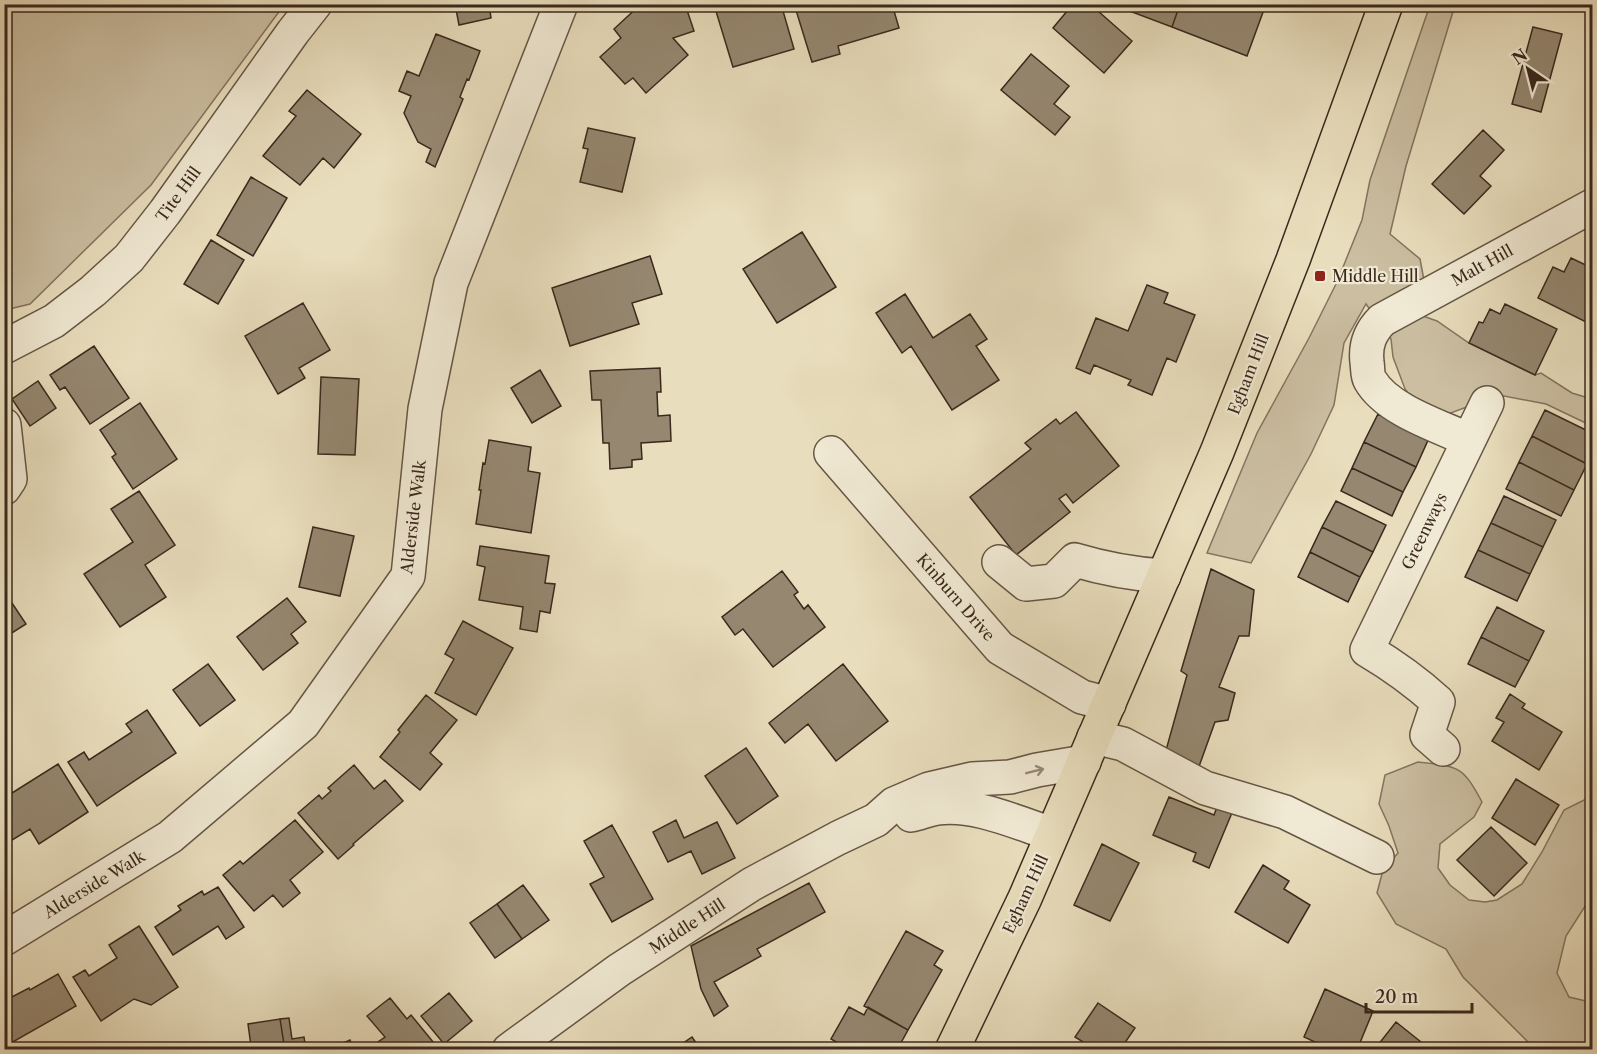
<svg xmlns="http://www.w3.org/2000/svg" width="1597" height="1054" viewBox="0 0 1597 1054" font-family="'Libre Caslon Text',serif">
<rect width="100%" height="100%" fill="#e8ddbc"/>
<filter id="stains"><feTurbulence type="fractalNoise" baseFrequency=".00333" numOctaves="4"/><feColorMatrix values="0 0 0 0 .2 0 0 0 0 .09 0 0 0 0 .02 0 0 0 .5 -.17"/></filter>
<radialGradient id="worn" r=".72"><stop offset=".6" stop-color="#630" stop-opacity="0"/><stop offset="1" stop-color="#630" stop-opacity=".3"/></radialGradient>
<path fill="#cbbea1" stroke="#83745f" stroke-width="1.5" d="M 4,5 L 284,5 L 151,185 L 30,304 L 5,310 Z
M 1430,5 L 1455,5 L 1406,166 L 1390,234 L 1420,259 L 1424,280 L 1420,315 L 1437,321 L 1469,343 L 1535,375 L 1541,373 L 1572,393 L 1592,399 L 1592,426 L 1546,404 L 1499,395 L 1448,414 L 1419,408 L 1405,389 L 1393,357 L 1391,339 L 1366,304 L 1344,343 L 1334,405 L 1311,454 L 1251,563 L 1207,553 L 1257,433 L 1309,338 L 1337,282 L 1362,220 L 1370,180 Z
M 1418,762 C 1458,766 1463,766 1482,802 L 1474,817 L 1440,844 L 1438,868 L 1450,885 L 1469,900 L 1485,902 L 1497,900 L 1522,884 L 1542,852 L 1564,810 L 1592,796 L 1592,898 L 1589,900 L 1566,936 L 1557,973 L 1569,997 L 1590,1002 L 1592,1001 L 1592,1049 L 1535,1049 L 1463,977 L 1446,949 L 1396,924 L 1377,893 L 1383,870 L 1398,853 L 1389,826 L 1379,804 L 1385,775 Z"/>
<path fill="#958770" stroke="#3b291d" stroke-width="1.5" d="M 455,4 L 489,4 L 491,18 L 459,25 Z
M 641,4 L 685,4 L 694,31 L 673,38 L 688,55 L 646,93 L 633,78 L 625,84 L 600,57 L 621,38 L 614,29 Z
M 727,4 L 781,4 L 794,49 L 733,67 L 715,8 Z
M 802,4 L 892,4 L 899,28 L 838,46 L 840,54 L 812,62 L 795,7 Z
M 1073,4 L 1090,4 L 1132,41 L 1104,73 L 1053,28 Z
M 1111,4 L 1180,4 L 1172,27 Z
M 1180,4 L 1266,4 L 1247,56 L 1172,27 Z
M 1533,27 L 1562,34 L 1541,112 L 1512,104 Z
M 436,34 L 480,51 L 469,80 L 467,79 L 460,97 L 463,99 L 435,167 L 426,162 L 431,149 L 418,142 L 404,113 L 411,96 L 399,91 L 407,71 L 419,76 Z
M 1031,54 L 1069,86 L 1054,104 L 1070,117 L 1055,135 L 1001,90 Z
M 307,90 L 361,134 L 334,168 L 323,158 L 300,185 L 263,156 L 296,116 L 289,111 Z
M 588,128 L 635,138 L 622,192 L 580,182 L 588,149 L 583,148 Z
M 1483,130 L 1504,150 L 1480,176 L 1491,186 L 1464,214 L 1432,184 Z
M 251,177 L 287,198 L 253,256 L 217,235 Z
M 802,232 L 836,287 L 777,323 L 743,269 Z
M 211,240 L 244,260 L 218,304 L 184,284 Z
M 650,256 L 662,294 L 632,303 L 639,324 L 570,346 L 552,288 Z
M 1571,258 L 1592,268 L 1592,309 L 1586,322 L 1538,298 L 1553,267 L 1564,272 Z
M 1147,285 L 1168,293 L 1164,303 L 1195,315 L 1176,362 L 1167,358 L 1152,395 L 1128,385 L 1131,380 L 1094,365 L 1090,374 L 1076,368 L 1096,318 L 1128,331 Z
M 905,294 L 933,338 L 970,314 L 987,339 L 976,346 L 999,380 L 952,410 L 911,346 L 902,353 L 876,313 Z
M 303,303 L 330,350 L 299,368 L 305,378 L 278,394 L 245,336 Z
M 1505,304 L 1557,329 L 1535,375 L 1469,343 L 1479,322 L 1483,323 L 1490,309 L 1500,314 Z
M 94,346 L 129,398 L 90,424 L 65,387 L 60,390 L 50,375 Z
M 660,368 L 661,392 L 657,392 L 658,416 L 670,415 L 671,441 L 641,443 L 642,459 L 632,460 L 632,467 L 610,469 L 609,443 L 603,443 L 601,400 L 592,400 L 590,371 Z
M 540,370 L 561,406 L 532,423 L 511,388 Z
M 321,377 L 359,379 L 355,455 L 318,454 Z
M 38,381 L 56,408 L 30,426 L 12,399 Z
M 140,403 L 177,459 L 133,489 L 112,457 L 116,454 L 100,430 Z
M 1545,410 L 1592,433 L 1592,453 L 1587,464 L 1532,436 Z
M 1076,412 L 1119,466 L 1073,503 L 1066,494 L 1059,499 L 1070,512 L 1016,555 L 970,497 L 1031,449 L 1025,443 L 1056,419 L 1060,424 Z
M 1378,414 L 1429,438 L 1416,467 L 1364,442 Z
M 1532,436 L 1587,464 L 1574,490 L 1519,462 Z
M 489,440 L 531,447 L 528,471 L 540,473 L 531,533 L 476,524 L 481,490 L 479,490 L 483,463 L 485,464 Z
M 1364,442 L 1416,467 L 1403,492 L 1352,468 Z
M 1519,462 L 1574,490 L 1561,516 L 1506,489 Z
M 1352,468 L 1403,492 L 1392,516 L 1341,491 Z
M 139,491 L 175,545 L 145,565 L 166,597 L 120,627 L 84,574 L 133,542 L 111,509 Z
M 1504,496 L 1556,520 L 1543,547 L 1491,523 Z
M 1336,501 L 1386,525 L 1373,552 L 1322,527 Z
M 1491,523 L 1543,547 L 1530,574 L 1478,550 Z
M 313,527 L 354,536 L 340,596 L 299,587 Z
M 1322,527 L 1373,552 L 1360,577 L 1310,552 Z
M 480,546 L 549,556 L 545,583 L 555,584 L 550,613 L 540,611 L 537,632 L 520,629 L 523,607 L 479,600 L 485,567 L 477,565 Z
M 1478,550 L 1530,574 L 1517,601 L 1465,577 Z
M 1310,552 L 1360,577 L 1348,602 L 1298,577 Z
M 1211,569 L 1254,590 L 1249,636 L 1239,636 L 1219,687 L 1235,693 L 1228,720 L 1215,722 L 1197,772 L 1163,761 L 1187,675 L 1181,671 Z
M 782,571 L 798,592 L 794,595 L 804,609 L 808,605 L 825,627 L 773,667 L 743,629 L 735,635 L 722,617 Z
M 4,591 L 26,624 L 4,638 Z
M 287,598 L 306,622 L 291,634 L 298,643 L 263,670 L 237,637 Z
M 1497,607 L 1544,631 L 1529,661 L 1481,637 Z
M 463,621 L 513,648 L 476,715 L 435,693 L 454,659 L 445,654 Z
M 1481,637 L 1529,661 L 1515,687 L 1468,664 Z
M 208,664 L 235,700 L 200,726 L 173,690 Z
M 843,664 L 888,721 L 836,761 L 808,724 L 785,743 L 769,723 Z
M 1510,694 L 1525,704 L 1522,708 L 1562,732 L 1539,770 L 1492,741 L 1504,722 L 1496,718 Z
M 426,695 L 457,720 L 430,753 L 442,764 L 420,790 L 380,757 L 400,732 L 398,730 Z
M 147,710 L 176,753 L 97,806 L 68,762 L 84,752 L 89,760 L 132,732 L 126,724 Z
M 746,748 L 778,796 L 737,824 L 705,776 Z
M 58,764 L 88,812 L 39,844 L 30,829 L 4,845 L 4,798 Z
M 354,765 L 374,789 L 385,780 L 403,801 L 353,844 L 354,845 L 338,859 L 298,813 L 319,795 L 322,799 L 331,791 L 328,788 Z
M 1516,779 L 1559,805 L 1535,845 L 1492,818 Z
M 1169,797 L 1214,815 L 1219,802 L 1234,808 L 1209,868 L 1193,861 L 1196,853 L 1153,835 Z
M 295,820 L 323,852 L 290,880 L 300,893 L 283,907 L 273,895 L 254,911 L 223,875 L 240,861 L 243,864 Z
M 676,820 L 684,838 L 717,822 L 735,858 L 702,874 L 691,851 L 668,862 L 653,832 Z
M 612,825 L 653,899 L 612,922 L 590,884 L 604,877 L 584,841 Z
M 1491,827 L 1527,863 L 1494,896 L 1457,860 Z
M 1102,844 L 1139,863 L 1110,921 L 1074,905 Z
M 1263,865 L 1289,881 L 1284,889 L 1310,905 L 1288,943 L 1235,912 Z
M 809,883 L 825,912 L 757,949 L 761,956 L 714,982 L 728,1006 L 714,1016 L 701,989 L 691,946 Z
M 523,885 L 549,920 L 522,939 L 497,904 Z
M 218,887 L 244,927 L 226,939 L 218,926 L 173,955 L 155,927 L 181,910 L 178,906 L 202,891 L 204,895 Z
M 497,904 L 522,939 L 495,958 L 470,923 Z
M 139,926 L 178,987 L 151,1005 L 134,999 L 101,1021 L 73,977 L 85,970 L 89,976 L 117,958 L 109,945 Z
M 906,931 L 943,951 L 934,965 L 942,970 L 908,1030 L 864,1006 Z
M 58,974 L 76,1006 L 4,1047 L 4,1005 L 6,1004 L 4,1001 L 29,988 L 30,990 Z
M 1325,989 L 1373,1011 L 1357,1050 L 1332,1050 L 1304,1037 Z
M 449,993 L 472,1021 L 444,1044 L 421,1016 Z
M 390,998 L 407,1019 L 411,1015 L 438,1048 L 436,1050 L 384,1050 L 378,1042 L 385,1037 L 367,1016 Z
M 1098,1003 L 1135,1028 L 1120,1050 L 1096,1050 L 1075,1037 Z
M 849,1007 L 864,1015 L 868,1007 L 908,1030 L 897,1050 L 844,1050 L 845,1047 L 831,1039 Z
M 289,1018 L 292,1039 L 304,1037 L 306,1050 L 285,1050 L 280,1019 Z
M 280,1019 L 285,1050 L 263,1050 L 262,1045 L 251,1046 L 248,1024 Z
M 1396,1022 L 1431,1050 L 1374,1050 Z
M 692,1037 L 701,1050 L 673,1050 Z
M 350,1040 L 354,1050 L 329,1049 Z"/>
<g fill="none" stroke-linecap="round" stroke-linejoin="round">
<g stroke="#665645" stroke-width="36">
<path id="minor" d="M 4,347 L 54,321 L 93,291 L 129,258 L 165,212 L 293,32 L 315,4
M 4,425 L 10,479 L 4,488
M 1469,440 C 1439,426 1387,410 1370,380 C 1367,375 1368,368 1367,362 C 1365,345 1370,332 1382,320 L 1592,206
M 831,453 L 1000,648 L 1082,697 L 1109,704
M 999,562 L 1026,584 L 1054,581 L 1075,560 C 1105,569 1132,574 1164,576
M 1094,737 L 1123,744 L 1205,788 L 1285,812 L 1377,857
M 1443,749 L 1427,735 L 1438,702 C 1415,681 1394,666 1367,650 L 1487,403
M 911,815 C 920,813 929,809 938,808 C 974,803 1018,823 1052,834
M 4,939 L 170,837 L 303,724 L 408,576 L 425,409 L 451,283 L 561,4
M 509,1050 L 619,970 L 752,884 L 838,838 L 876,820 L 894,804 L 929,789 L 972,779 L 1010,777 L 1037,770 L 1084,762"/>
</g>
<g stroke="#3b291d" stroke-width="36">
<path id="major" d="M 952,1050 L 1025,898 L 1217,452 L 1293,260 L 1386,4"/>
</g>
<use href="#minor" stroke="#f0e9d3" stroke-width="33"/>
<use href="#major" stroke="#e8ddbc" stroke-width="33"/>
</g>
<defs><path id="oneway-shaft" d="M-6 0H5M1.5-3L5.5 0L1.5 3" fill="none" stroke-width="1.6" stroke-linecap="round" stroke-linejoin="round" transform="scale(1.5)"/></defs>
<use stroke="#968978" href="#oneway-shaft" transform="translate(1035 771) rotate(-14)"/>
<rect fill="#8f2418" stroke="#f0e9d3" stroke-width="2" x="1314" y="270" width="12" height="12" rx="3"/>
<g text-anchor="middle" stroke-width="4.5" stroke-linejoin="round" paint-order="stroke">
<g font-size="16" fill="#3b291d" stroke="#f0e9d3">
<text transform="translate(178 194) rotate(-54)" y="6">Tite Hill</text>
<text transform="translate(1482 265) rotate(-29)" y="6">Malt Hill</text>
<text transform="translate(1248 374) rotate(-69)" y="6">Egham Hill</text>
<text transform="translate(413 517) rotate(-83)" y="6">Alderside Walk</text>
<text transform="translate(1424 531) rotate(-64)" y="6">Greenways</text>
<text transform="translate(956 597) rotate(49)" y="6">Kinburn Drive</text>
<text transform="translate(94 884) rotate(-31)" y="6">Alderside Walk</text>
<text transform="translate(1025 894) rotate(-65)" y="6">Egham Hill</text>
<text transform="translate(687 926) rotate(-33)" y="6">Middle Hill</text>
</g>
<g font-size="16" fill="#3b291d" stroke="#f0e9d3" text-anchor="start">
<text x="1332" y="282">Middle Hill</text>
</g>
</g>
<rect width="1597" height="1054" fill="none" stroke="#e8ddbc" stroke-width="24"/>
<rect x="6" y="6" width="1585" height="1042" fill="none" stroke="#3b291d" stroke-width="3"/>
<rect x="12" y="12" width="1573" height="1030" fill="none" stroke="#3b291d" stroke-width="1.5"/>
<g transform="translate(1528 69) rotate(325)" stroke="#f0e9d3" stroke-width="4.5" paint-order="stroke">
<path d="M0-4.5L10 22L0 15L-10 22Z" fill="#3b291d"/>
<text y="-9" font-size="16" font-weight="bold" text-anchor="middle" fill="#3b291d">N</text>
</g>
<path d="M1366 1003v9h106v-9" fill="none" stroke="#3b291d" stroke-width="3"/>
<text x="1375" y="1003" font-size="18" fill="#3b291d" stroke="#f0e9d3" stroke-width="4.5" paint-order="stroke">20 m</text>
<rect width="100%" height="100%" filter="url(#stains)"/>
<rect width="100%" height="100%" fill="url(#worn)"/>
</svg>
